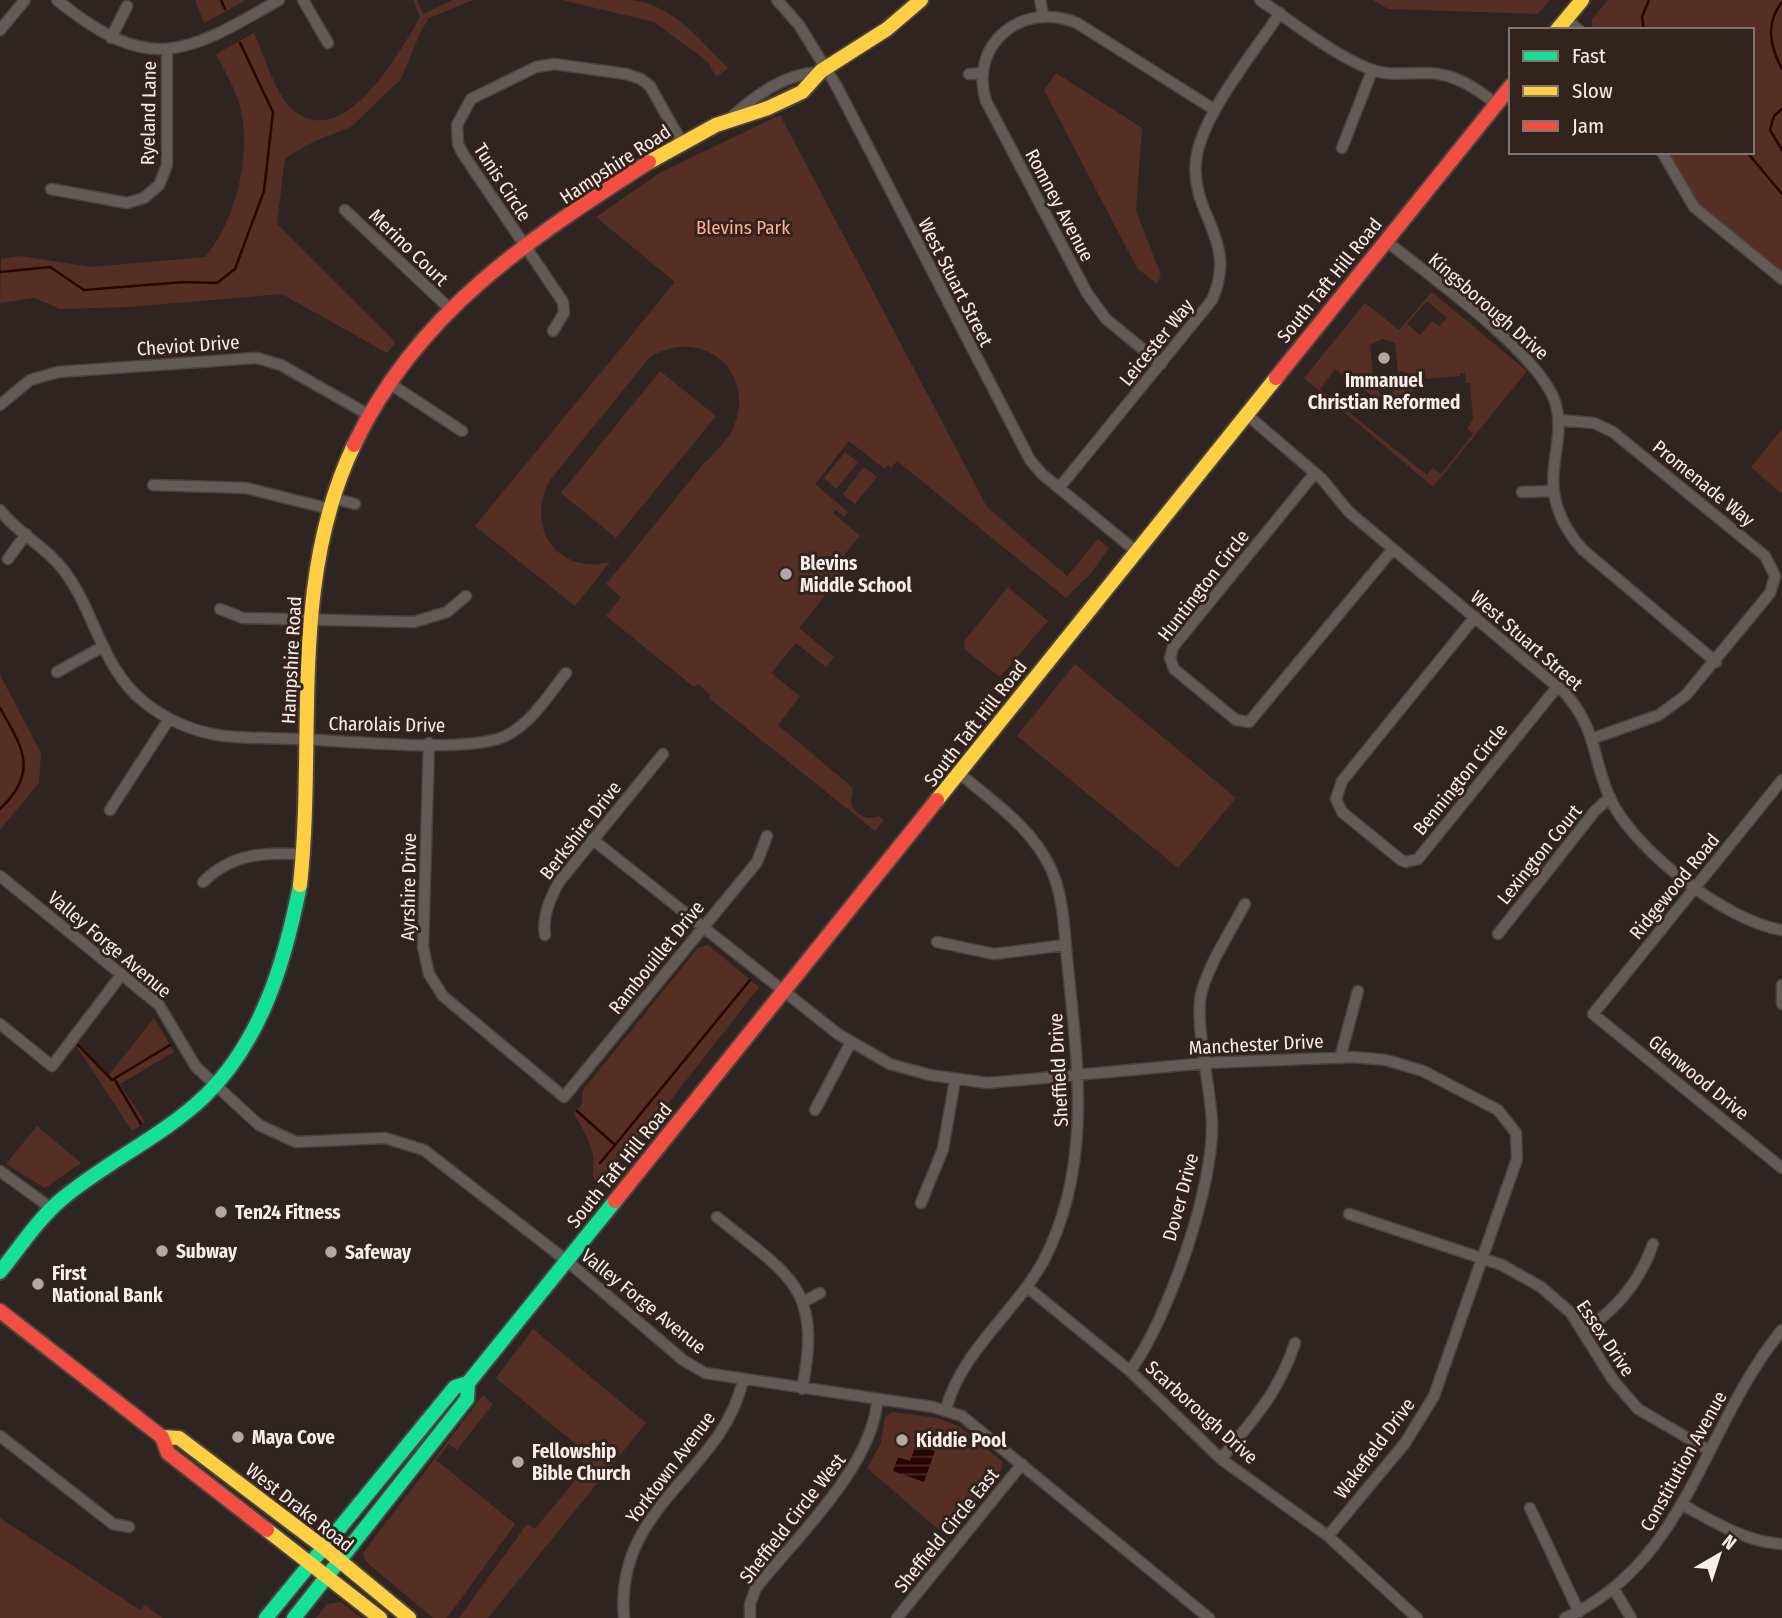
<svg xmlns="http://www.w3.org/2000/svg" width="1782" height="1618" viewBox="0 0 1782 1618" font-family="'Fira Sans Condensed',sans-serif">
<defs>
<pattern id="water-rules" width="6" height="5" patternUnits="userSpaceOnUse" patternTransform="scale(1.75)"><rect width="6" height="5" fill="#280403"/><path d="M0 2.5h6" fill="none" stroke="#482928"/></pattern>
</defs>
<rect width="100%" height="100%" fill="#2e2522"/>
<path fill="#552f24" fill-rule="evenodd" d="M 195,0 L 244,0 L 244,1 L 204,23 Z
M 413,0 L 417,0 L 423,14 L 453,0 L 473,0 L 429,18 L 421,31 L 401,79 L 351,127 L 315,141 L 285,158 L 277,224 L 396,342 L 387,353 L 282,294 L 128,307 L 60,309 L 34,298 L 0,303 L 1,259 L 20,256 L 92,267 L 205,257 C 237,221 253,148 239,103 C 234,86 224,70 216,54 L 254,33 C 263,53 277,97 293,110 C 344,153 400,52 420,17 Z
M 562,0 C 585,0 609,0 632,0 C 672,4 702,42 728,68 L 716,77 L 708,62 L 654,22 Z
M 1373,0 L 1550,0 L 1538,14 L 1388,9 Z
M 1608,0 L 1782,0 L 1782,274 L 1699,203 L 1668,152 L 1752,152 L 1752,30 L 1592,30 L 1592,19 Z
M 1056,73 L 1142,128 L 1136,211 L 1161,275 L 1157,284 L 1137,268 L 1044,90 Z
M 780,115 L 987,507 L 1067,576 L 1098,539 L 1109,548 L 1091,573 L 1066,598 L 897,461 L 891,468 L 888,465 L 885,469 L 849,441 L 815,484 L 848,512 L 844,517 L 836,510 L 833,513 L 860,536 L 839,561 L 843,564 L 849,557 L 856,557 L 799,628 L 834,657 L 826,667 L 796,643 L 771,673 L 800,696 L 778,725 L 853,788 L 851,803 C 856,815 867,821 879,816 L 884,820 L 875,831 L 709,698 L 711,695 L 698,684 L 694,687 L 606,616 L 621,597 L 606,584 C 638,545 669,507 700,468 C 711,456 728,441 734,426 C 757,370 700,326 650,357 L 550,480 C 524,526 557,576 610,562 L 575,606 L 475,526 L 675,282 L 596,217 L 661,172 Z
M 1432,292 L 1527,371 L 1433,487 L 1304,378 L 1365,303 L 1399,330 ZM 1427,301 L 1447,318 L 1439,326 L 1432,321 L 1420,335 L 1407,324 ZM 1382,339 L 1395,343 L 1398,372 L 1404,371 L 1405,385 L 1394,386 L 1394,392 L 1379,394 L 1377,387 L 1368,388 L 1367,374 L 1373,373 L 1370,345 ZM 1335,369 C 1358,386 1381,410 1412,392 L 1412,380 L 1460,376 L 1460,373 L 1465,373 L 1466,383 L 1470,383 L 1473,420 L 1467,428 L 1473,434 L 1441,474 L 1433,468 L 1427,475 L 1320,389 Z
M 660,371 L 716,416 L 616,538 L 561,493 Z
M 1782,429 L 1782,494 L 1751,467 Z
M 845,452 L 858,462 L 836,489 L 824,478 Z
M 864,467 L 877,477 L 855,504 L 843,494 Z
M 1008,587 L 1048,621 L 1000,677 L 965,650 L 964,641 Z
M 1075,664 L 1236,798 L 1178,868 L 1017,736 Z
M 0,675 L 41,753 L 39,783 L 0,830 Z
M 708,945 L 759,987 L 645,1133 L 598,1187 C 589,1174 595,1168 593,1155 C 590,1140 581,1127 574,1113 L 581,1106 L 583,1090 L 698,948 Z
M 154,1018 L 174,1052 L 120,1084 L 145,1122 L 132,1131 L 77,1047 L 79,1044 L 109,1075 Z
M 37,1126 L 81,1163 L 45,1188 L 6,1164 Z
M 533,1329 L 646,1423 L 488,1618 L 459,1618 L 527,1524 L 535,1529 L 587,1466 L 578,1458 L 584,1451 L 496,1378 Z
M 483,1395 L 493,1404 L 457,1450 L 449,1444 L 436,1460 L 515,1524 L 447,1618 L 433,1618 L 365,1561 L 363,1553 Z
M 892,1412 L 937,1418 L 958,1426 L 1002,1461 L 1002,1469 L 946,1536 L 867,1468 L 881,1443 L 885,1417 Z
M 0,1518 L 140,1610 L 145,1605 L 163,1618 L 0,1618 Z
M 341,1602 L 361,1618 L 316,1618 L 327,1604 Z"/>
<path fill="url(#water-rules)" d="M 916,1445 L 935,1451 L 924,1482 L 893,1471 L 898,1457 L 910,1461 Z"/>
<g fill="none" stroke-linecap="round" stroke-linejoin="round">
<path stroke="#280403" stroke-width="2.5" d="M 221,0 L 225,9
M 1782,2 C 1765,24 1770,46 1782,69
M 1644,30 L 1642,17 L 1649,0
M 1782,109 L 1774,116 L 1770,130 L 1782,150
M 1747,152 L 1782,194
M 0,272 L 50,267 L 84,290 L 184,282 L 217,283 L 235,269 L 264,191 L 273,112 L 240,43
M 0,708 C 23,748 39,772 0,809
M 78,1045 L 112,1080 L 170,1045
M 115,1080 L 141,1124
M 577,1111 L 615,1145 L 600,1163
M 615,1145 L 750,980"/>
<g stroke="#4b4340" stroke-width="13">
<path id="street" d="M 57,0 C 150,75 184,55 279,0
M 303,0 L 328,43
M 777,0 L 799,25 L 836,85 L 1030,460 L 1042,474 L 1137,552
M 1040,0 L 1043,14
M 1260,0 C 1291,21 1335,56 1370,69 C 1390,77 1408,72 1429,73 C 1455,74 1476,88 1496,104
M 1566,19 L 1579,30
M 0,30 L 25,0
M 111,38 L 127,6
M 969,74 L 983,73
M 734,115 C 759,93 785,74 819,72
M 1342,148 L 1372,71
M 1662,152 L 1694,207 L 1782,279
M 51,189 L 127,203 L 144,198 L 159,185 L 167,165 L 167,50
M 345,210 L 449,308
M 1385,240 C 1429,276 1542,354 1556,405 C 1562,427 1556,446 1554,468 C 1550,500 1562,527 1583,550 L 1716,662
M 553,331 L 564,313 L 563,302 L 463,154 L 458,144 L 457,125 L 471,99 L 536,67 L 554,64 L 626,74 L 641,79 L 650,86 L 682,143
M 1161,364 L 1106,319 L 1087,293 L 986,101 C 968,43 1024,0 1077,23 L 1215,110
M 389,383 L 462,431
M 0,405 L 30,380 L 58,372 L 257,358 L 281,365 L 369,415
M 1246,414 L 1322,479 L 1349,512 L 1566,694 C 1597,731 1592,756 1609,796 C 1631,848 1727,922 1782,930
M 1559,420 L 1594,423 L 1613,432 L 1765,556 L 1775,576 L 1770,593 L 1686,695 L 1659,715 L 1594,738
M 1315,473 L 1173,647 L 1170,658 L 1174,669 L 1236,720 L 1249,722 L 1393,549
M 153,485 L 246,488 L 330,509
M 1059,488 L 1212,300 C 1239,239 1190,215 1196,161 C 1200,117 1255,51 1280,13
M 1522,492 L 1553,491
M 333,498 L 355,504
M 0,510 C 18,534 47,547 65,572 C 96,614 102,669 144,702 C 165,719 190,730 217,735 C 244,739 274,738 302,739 C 347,741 466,753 503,737 C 531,725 548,695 566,673
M 8,559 L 26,534
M 220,609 L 243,618 L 414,622 L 447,612 L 466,596
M 1475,617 L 1342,781 L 1336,799 L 1342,812 L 1401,860 L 1406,862 L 1418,859 L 1558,686
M 57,672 L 102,647
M 429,743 L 423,947 L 429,974 L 443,996 L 564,1097 L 757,862 L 767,836
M 1782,780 L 1593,1014 L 1782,1168
M 110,810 L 169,719
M 592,839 L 838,1034 L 890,1064 L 930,1075 L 988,1083 L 1207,1063 L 1353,1057 L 1386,1060 L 1423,1071 L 1498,1110 L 1516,1133 L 1517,1159 L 1434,1396 L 1405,1443 L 1328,1536
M 0,876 L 159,1005 L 196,1067 L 259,1125 L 296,1142 L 385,1138 L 424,1150 L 567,1261 L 683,1360 L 705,1373 L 933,1407 L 962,1416 L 1209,1618
M 203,882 C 234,852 264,853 305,854
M 1498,934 L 1595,811 L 1610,797
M 545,935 C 542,916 550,899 559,882 L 663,754
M 937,942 L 994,954 L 1065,945
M 1782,985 L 1782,1004
M 0,1024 L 52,1066 L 122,974
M 1340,1058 L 1358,991
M 815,1110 L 851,1042
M 0,1171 L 51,1208
M 921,1203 L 943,1149 L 955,1080
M 1349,1214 L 1502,1265 L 1541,1287 L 1571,1313 L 1613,1380 L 1638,1409 L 1710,1451
M 717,1217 C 789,1276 823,1286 802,1389
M 1027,1287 L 1130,1371 L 1221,1459 L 1328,1536 L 1417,1618
M 805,1301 L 820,1293
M 1584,1330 C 1618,1309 1640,1281 1653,1244
M 1130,1371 C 1168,1319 1214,1187 1212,1122 C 1210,1085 1197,1034 1200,1000 C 1204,971 1231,931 1245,904
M 946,1409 C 962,1350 1015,1313 1044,1260 C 1092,1167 1078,1067 1068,968 C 1064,935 1065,900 1051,869 C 1033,829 994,802 960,774
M 0,1436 L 113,1524 L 129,1527
M 1221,1459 C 1254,1418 1278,1394 1295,1343
M 1683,1505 C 1714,1522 1746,1542 1782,1544
M 1530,1508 L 1579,1612
M 1614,1589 L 1631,1618
M 624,1618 C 614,1505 723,1473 743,1380
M 750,1618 L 750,1604 L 756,1588 C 796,1538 873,1465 877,1401
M 897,1618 L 1022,1464
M 1565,1618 C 1689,1561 1702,1427 1782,1330"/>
</g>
<g stroke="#4b4340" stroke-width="18">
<path id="fast" d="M 0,1272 C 20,1247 38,1219 62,1199 C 107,1161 162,1137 205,1096 C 262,1040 285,961 300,885
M 266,1618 L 455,1387 L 468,1383 L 615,1201
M 294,1618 L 467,1399 L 468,1383"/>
</g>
<g stroke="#4b4340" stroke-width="18">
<path id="slow" d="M 1557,30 L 1582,0
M 649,162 L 716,125 L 768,108 L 802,92 L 821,71 L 887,29 L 921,0
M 937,800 L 1276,378
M 300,885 C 316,738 288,583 354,445
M 162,1437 L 179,1438 L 323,1547 L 409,1618
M 267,1530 L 380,1618"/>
</g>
<g stroke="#4b4340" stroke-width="18">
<path id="jam" d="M 1276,378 L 1511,86
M 354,445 C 417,312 529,239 649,162
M 615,1201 L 937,800
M 0,1311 L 162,1437 L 168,1453 L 267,1530"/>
</g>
<use href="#street" stroke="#625b58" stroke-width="10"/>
<use href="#fast" stroke="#16e098" stroke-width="14"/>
<use href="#slow" stroke="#ffcf43" stroke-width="14"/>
<use href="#jam" stroke="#f24e42" stroke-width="14"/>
</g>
<g fill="#b2a7a4" stroke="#33231d" stroke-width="2.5">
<circle cx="1384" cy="358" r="7"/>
<circle cx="786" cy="574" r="7"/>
<circle cx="221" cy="1212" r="7"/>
<circle cx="162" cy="1251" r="7"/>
<circle cx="331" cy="1252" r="7"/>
<circle cx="38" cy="1284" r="7"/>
<circle cx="238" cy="1437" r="7"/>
<circle cx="902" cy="1440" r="7"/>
<circle cx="518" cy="1462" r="7"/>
</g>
<g text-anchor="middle" stroke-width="6" stroke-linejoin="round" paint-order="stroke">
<g font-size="19" fill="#f9edea" stroke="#33231d">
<text transform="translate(148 113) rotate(-89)" y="7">Ryeland Lane</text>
<text transform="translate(615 164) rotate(-33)" y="7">Hampshire Road</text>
<text transform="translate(503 182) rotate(57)" y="7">Tunis Circle</text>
<text transform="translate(1060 205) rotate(62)" y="7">Romney Avenue</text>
<text transform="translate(409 247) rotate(44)" y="7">Merino Court</text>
<text transform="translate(1329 280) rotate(-51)" y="7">South Taft Hill Road</text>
<text transform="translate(956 282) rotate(63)" y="7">West Stuart Street</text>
<text transform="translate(1489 306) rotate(41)" y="7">Kingsborough Drive</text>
<text transform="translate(1156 342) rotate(-51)" y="7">Leicester Way</text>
<text transform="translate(188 345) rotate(-4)" y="7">Cheviot Drive</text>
<text transform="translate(1704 483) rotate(39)" y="7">Promenade Way</text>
<text transform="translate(1203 585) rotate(-52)" y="7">Huntington Circle</text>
<text transform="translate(1527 640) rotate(41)" y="7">West Stuart Street</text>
<text transform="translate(291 660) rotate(-87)" y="7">Hampshire Road</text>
<text transform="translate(975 723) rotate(-52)" y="7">South Taft Hill Road</text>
<text transform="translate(387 724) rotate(1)" y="7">Charolais Drive</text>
<text transform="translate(1460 779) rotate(-51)" y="7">Bennington Circle</text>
<text transform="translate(580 830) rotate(-52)" y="7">Berkshire Drive</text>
<text transform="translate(1539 854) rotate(-51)" y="7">Lexington Court</text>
<text transform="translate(1674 886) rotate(-51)" y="7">Ridgewood Road</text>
<text transform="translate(408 887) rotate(-89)" y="7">Ayrshire Drive</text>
<text transform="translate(110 944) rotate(40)" y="7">Valley Forge Avenue</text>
<text transform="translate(656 957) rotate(-51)" y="7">Rambouillet Drive</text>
<text transform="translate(1256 1044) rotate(-3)" y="7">Manchester Drive</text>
<text transform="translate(1058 1070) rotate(-93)" y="7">Sheffield Drive</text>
<text transform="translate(1699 1077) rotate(39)" y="7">Glenwood Drive</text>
<text transform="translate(619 1165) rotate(-51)" y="7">South Taft Hill Road</text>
<text transform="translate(1180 1197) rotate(-75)" y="7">Dover Drive</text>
<text transform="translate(644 1301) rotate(39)" y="7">Valley Forge Avenue</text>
<text transform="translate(1606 1338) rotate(56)" y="7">Essex Drive</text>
<text transform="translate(1202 1412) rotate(42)" y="7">Scarborough Drive</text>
<text transform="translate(1374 1448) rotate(-53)" y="7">Wakefield Drive</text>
<text transform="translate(1683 1461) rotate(-61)" y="7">Constitution Avenue</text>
<text transform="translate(670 1467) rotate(-53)" y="7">Yorktown Avenue</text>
<text transform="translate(300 1507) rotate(38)" y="7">West Drake Road</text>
<text transform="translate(792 1518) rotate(-52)" y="7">Sheffield Circle West</text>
<text transform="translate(946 1530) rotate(-51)" y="7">Sheffield Circle East</text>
</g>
<g font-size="19" fill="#feaf96" stroke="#33231d">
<text x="743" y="234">Blevins Park</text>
</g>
<g font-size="19" font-weight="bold" fill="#f9edea" stroke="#33231d" text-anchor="start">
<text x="1384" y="387" text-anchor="middle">Immanuel<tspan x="1384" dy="22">Christian Reformed</tspan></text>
<text x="800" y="570">Blevins<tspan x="800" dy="22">Middle School</tspan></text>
<text x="235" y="1219">Ten24 Fitness</text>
<text x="176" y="1258">Subway</text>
<text x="345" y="1259">Safeway</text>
<text x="52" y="1280">First<tspan x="52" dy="22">National Bank</tspan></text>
<text x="252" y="1444">Maya Cove</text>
<text x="916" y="1447">Kiddie Pool</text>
<text x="532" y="1458">Fellowship<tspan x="532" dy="22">Bible Church</tspan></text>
</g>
</g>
<rect x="1509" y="28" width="245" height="126" fill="#33231d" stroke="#82746f" stroke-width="2"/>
<rect x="1523" y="51" width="35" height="10" fill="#16e098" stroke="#82746f" stroke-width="2"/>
<text x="1572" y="63" font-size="21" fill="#f9edea">Fast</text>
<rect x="1523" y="86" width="35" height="10" fill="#ffcf43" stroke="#82746f" stroke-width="2"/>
<text x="1572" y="98" font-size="21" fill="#f9edea">Slow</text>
<rect x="1523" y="121" width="35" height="10" fill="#f24e42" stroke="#82746f" stroke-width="2"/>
<text x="1572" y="133" font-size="21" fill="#f9edea">Jam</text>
<g transform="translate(1719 1555) rotate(39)" stroke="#33231d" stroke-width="5" paint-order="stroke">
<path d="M0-5L12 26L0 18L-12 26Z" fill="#f9edea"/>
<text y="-10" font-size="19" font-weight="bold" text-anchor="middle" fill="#f9edea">N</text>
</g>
</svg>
